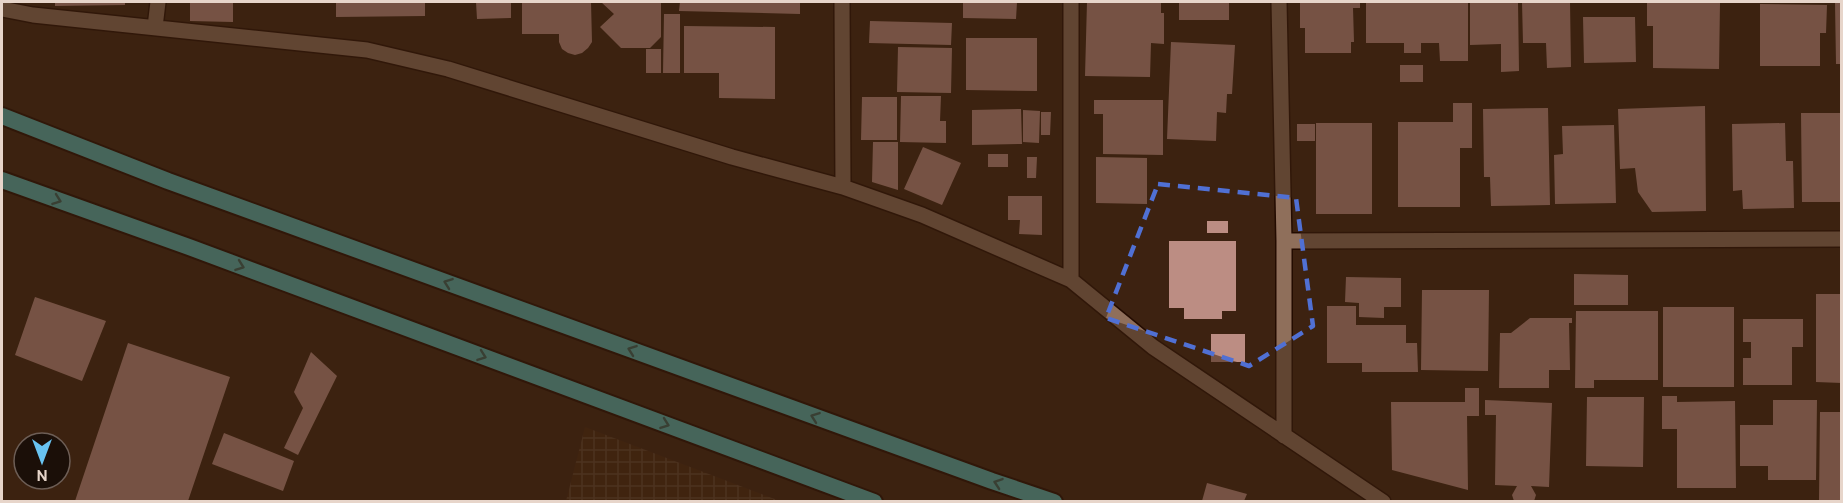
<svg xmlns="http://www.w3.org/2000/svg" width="1843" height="503" viewBox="0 0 1843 503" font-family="Cabin,sans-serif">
<defs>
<pattern id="industrial-grid" width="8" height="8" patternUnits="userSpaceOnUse" patternTransform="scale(1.5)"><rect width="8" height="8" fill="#46260f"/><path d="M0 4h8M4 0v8" fill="none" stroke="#614531"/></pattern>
</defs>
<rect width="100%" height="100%" fill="#3d2211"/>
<path fill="url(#industrial-grid)" d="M 585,427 L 780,501 L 566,501 Z"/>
<path fill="#bc8d83" d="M 55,2 L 125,2 L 125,5 L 55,6 Z
M 190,2 L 233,2 L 233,22 L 190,21 Z
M 336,2 L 425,2 L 425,16 L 336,17 Z
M 476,2 L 511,2 L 511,18 L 477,19 Z
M 522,2 L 591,2 L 592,42 L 588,48 L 582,53 L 575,55 L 568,53 L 562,49 L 559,42 L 559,34 L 522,34 Z
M 601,2 L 661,2 L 661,37 L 650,48 L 621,48 L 600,27 L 614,14 Z
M 680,2 L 800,2 L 800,14 L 679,11 Z
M 963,2 L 1017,2 L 1016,19 L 963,18 Z
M 1087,2 L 1161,2 L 1161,13 L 1164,13 L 1164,44 L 1151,43 L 1150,77 L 1085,76 Z
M 1179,2 L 1229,2 L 1229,20 L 1179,20 Z
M 1300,2 L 1360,2 L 1360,8 L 1353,8 L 1354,42 L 1351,42 L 1351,53 L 1305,53 L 1305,28 L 1300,28 Z
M 1366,2 L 1468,2 L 1468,61 L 1440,61 L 1439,43 L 1421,43 L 1421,53 L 1404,53 L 1404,43 L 1366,43 Z
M 1470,2 L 1518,2 L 1519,71 L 1501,72 L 1501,44 L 1470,45 Z
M 1522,2 L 1570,2 L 1571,67 L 1547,68 L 1546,43 L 1523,43 Z
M 1835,2 L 1842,2 L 1842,64 L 1836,64 Z
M 1647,3 L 1720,3 L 1719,69 L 1653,68 L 1653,26 L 1647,26 Z
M 1760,4 L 1827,5 L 1826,33 L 1820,33 L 1820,66 L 1760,66 Z
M 664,14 L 680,14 L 680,73 L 663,73 Z
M 1583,17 L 1635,17 L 1636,62 L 1584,63 Z
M 870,21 L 952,23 L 951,45 L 869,43 Z
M 684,26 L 775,27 L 775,99 L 719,98 L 719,73 L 684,73 Z
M 966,38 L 1037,38 L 1037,91 L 966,90 Z
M 1171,42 L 1235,45 L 1232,94 L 1227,94 L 1226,113 L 1217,112 L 1216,141 L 1167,139 Z
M 898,47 L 952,48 L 951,93 L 897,92 Z
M 646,49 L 661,49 L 661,73 L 646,73 Z
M 1400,65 L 1423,65 L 1423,82 L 1400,82 Z
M 901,96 L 941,96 L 940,121 L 946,121 L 946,143 L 900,142 Z
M 862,97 L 897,97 L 897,140 L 861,140 Z
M 1094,100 L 1163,100 L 1163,155 L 1103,154 L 1103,114 L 1094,114 Z
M 1453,103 L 1472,103 L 1472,148 L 1460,148 L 1460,207 L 1398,207 L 1398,122 L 1453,122 Z
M 1705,106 L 1706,211 L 1652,212 L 1638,192 L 1635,168 L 1620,169 L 1618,109 Z
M 1548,108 L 1550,205 L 1491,206 L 1490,177 L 1484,177 L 1483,109 Z
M 1021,109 L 1022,144 L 972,145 L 972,110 Z
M 1023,110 L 1040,111 L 1039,143 L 1023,142 Z
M 1041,112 L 1051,112 L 1050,135 L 1041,135 Z
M 1801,113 L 1842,113 L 1842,202 L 1802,202 Z
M 1316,123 L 1372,123 L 1372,214 L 1316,214 Z
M 1785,123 L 1786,161 L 1793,161 L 1794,208 L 1743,209 L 1742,190 L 1733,191 L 1732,124 Z
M 1297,124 L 1315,124 L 1315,141 L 1297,141 Z
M 1614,125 L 1616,203 L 1555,204 L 1554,155 L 1563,154 L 1562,126 Z
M 873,142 L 898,142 L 898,190 L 872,182 Z
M 923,147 L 961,163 L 942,205 L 904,189 Z
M 988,154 L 1008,154 L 1008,167 L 988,167 Z
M 1027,157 L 1037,157 L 1036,178 L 1027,178 Z
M 1096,157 L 1147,158 L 1147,204 L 1096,203 Z
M 1008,196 L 1042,196 L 1042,235 L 1019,234 L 1020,220 L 1008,220 Z
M 1207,221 L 1228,221 L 1228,233 L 1207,233 Z
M 1169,241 L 1236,241 L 1236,311 L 1222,311 L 1222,319 L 1184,319 L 1184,308 L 1169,308 Z
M 1574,274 L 1628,275 L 1628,305 L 1574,305 Z
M 1346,277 L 1401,278 L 1401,307 L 1384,307 L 1384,318 L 1359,317 L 1359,303 L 1345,302 Z
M 1422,290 L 1489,290 L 1488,371 L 1421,370 Z
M 1816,294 L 1842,294 L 1842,383 L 1816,382 Z
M 35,297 L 106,321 L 82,381 L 15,355 Z
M 1327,306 L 1356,306 L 1356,325 L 1406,325 L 1406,343 L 1417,343 L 1418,372 L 1362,372 L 1362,363 L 1327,363 Z
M 1663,307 L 1734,307 L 1734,387 L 1663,387 Z
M 1576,311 L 1658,311 L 1658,380 L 1594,380 L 1594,388 L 1575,388 Z
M 1530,318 L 1572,318 L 1572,323 L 1569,323 L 1570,370 L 1549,370 L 1549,388 L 1499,388 L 1500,333 L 1511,333 Z
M 1743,319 L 1803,319 L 1803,347 L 1792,347 L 1792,385 L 1743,385 L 1743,358 L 1751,358 L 1751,342 L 1743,342 Z
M 1211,334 L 1245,334 L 1245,362 L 1211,362 Z
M 128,343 L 230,377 L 188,501 L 75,501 Z
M 311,352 L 337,376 L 298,455 L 284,448 L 303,408 L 294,392 Z
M 1465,388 L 1479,388 L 1479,416 L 1467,416 L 1468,490 L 1392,470 L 1391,402 L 1465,402 Z
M 1662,396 L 1677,396 L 1677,402 L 1735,401 L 1736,488 L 1677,488 L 1677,429 L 1662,429 Z
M 1587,397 L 1644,397 L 1643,467 L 1586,466 Z
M 1485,400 L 1552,403 L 1549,487 L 1531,486 L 1536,495 L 1534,501 L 1514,501 L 1512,495 L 1517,486 L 1495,485 L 1496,415 L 1485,415 Z
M 1773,400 L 1817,400 L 1816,480 L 1768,480 L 1768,466 L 1740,466 L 1740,425 L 1773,425 Z
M 1820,412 L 1842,412 L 1842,501 L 1819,501 Z
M 224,433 L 294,461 L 283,491 L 212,464 Z
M 1207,483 L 1247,494 L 1244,501 L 1202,501 Z"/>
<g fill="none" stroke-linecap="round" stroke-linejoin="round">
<g stroke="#230b00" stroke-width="18">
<path id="minor" d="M 842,2 L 843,187
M 1279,2 L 1284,241 L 1284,436
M 2,9 L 33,15 L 367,50 L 448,69 L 732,157 L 843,187 L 922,215 L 1071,280 L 1153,347 L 1383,502
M 155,27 L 158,2
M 1284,241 L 1842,239
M 1071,280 L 1071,2"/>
</g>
<g stroke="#230b00" stroke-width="20">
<path id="trunk" d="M 2,116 L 168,181 L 992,481 L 1054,502
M 2,180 L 189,247 L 874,502"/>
</g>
<use href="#minor" stroke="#8f6f5b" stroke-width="15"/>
<use href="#trunk" stroke="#52b6b3" stroke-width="16"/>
</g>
<defs><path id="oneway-chevron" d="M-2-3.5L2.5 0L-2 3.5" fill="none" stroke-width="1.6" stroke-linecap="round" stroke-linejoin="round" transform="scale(1.5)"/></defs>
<g stroke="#36625e">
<use href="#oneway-chevron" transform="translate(57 200) rotate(20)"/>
<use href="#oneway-chevron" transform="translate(240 266) rotate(20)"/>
<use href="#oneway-chevron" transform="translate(448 283) rotate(-160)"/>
<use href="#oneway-chevron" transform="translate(632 350) rotate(-160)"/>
<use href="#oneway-chevron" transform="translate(482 356) rotate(20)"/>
<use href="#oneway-chevron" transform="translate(815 417) rotate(-160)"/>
<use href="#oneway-chevron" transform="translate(665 424) rotate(20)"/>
<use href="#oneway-chevron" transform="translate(998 483) rotate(-161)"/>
</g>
<path d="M0 0H1843V503H0ZM 1158,184 L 1296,198 L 1313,326 L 1249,366 L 1106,318 Z" fill="#3d2211" fill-opacity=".55" fill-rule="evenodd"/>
<path fill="none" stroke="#5070d4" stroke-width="4.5" stroke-dasharray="12 8" stroke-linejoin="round" d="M 1158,184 L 1296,198 L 1313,326 L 1249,366 L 1106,318 Z"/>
<rect width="1843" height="503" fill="none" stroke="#e7d5ca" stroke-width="6"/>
<g transform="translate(42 461) rotate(180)"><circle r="28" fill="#1b0f08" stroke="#6d5e56" stroke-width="1.5"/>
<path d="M0-4.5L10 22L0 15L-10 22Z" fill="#69c3f1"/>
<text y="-9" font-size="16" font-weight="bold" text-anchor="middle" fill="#e7d5ca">N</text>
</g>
</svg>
